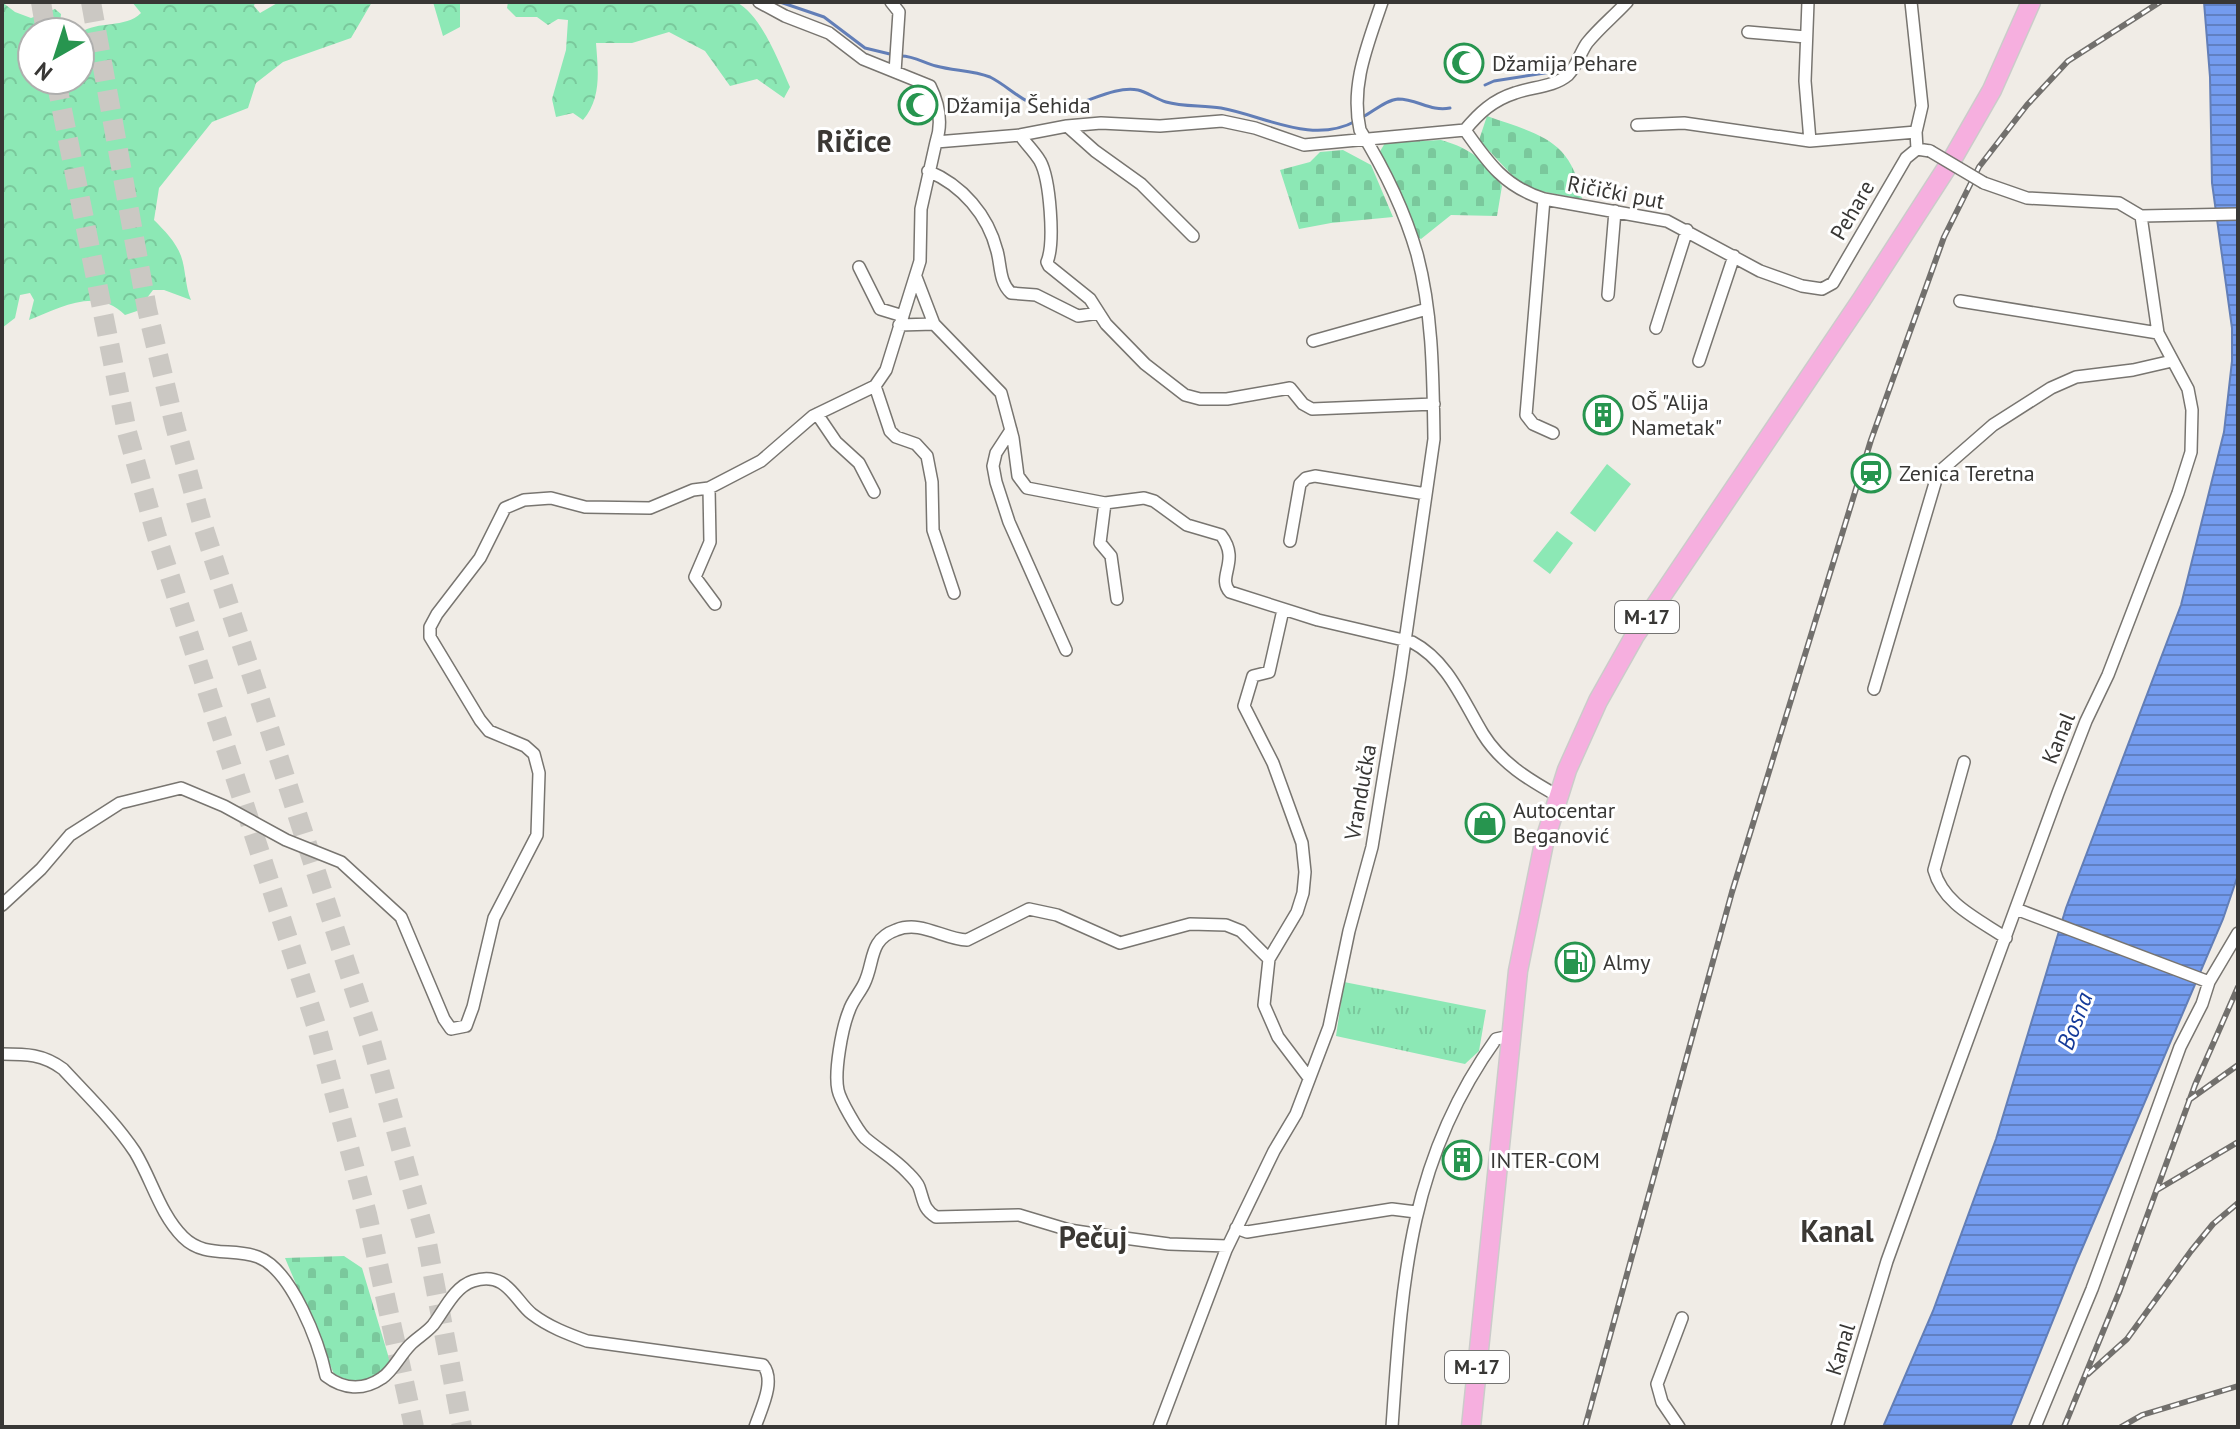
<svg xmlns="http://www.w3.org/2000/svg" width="2240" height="1429" viewBox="0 0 2240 1429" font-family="'PT Sans',sans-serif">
<defs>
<pattern id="grass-tufts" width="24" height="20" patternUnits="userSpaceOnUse" patternTransform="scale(2)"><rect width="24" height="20" fill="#8ce8b5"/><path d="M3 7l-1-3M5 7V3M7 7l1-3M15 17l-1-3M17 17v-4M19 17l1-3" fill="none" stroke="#7ac89c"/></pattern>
<pattern id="forest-crowns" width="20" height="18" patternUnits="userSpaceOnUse" patternTransform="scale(2)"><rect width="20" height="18" fill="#8ce8b5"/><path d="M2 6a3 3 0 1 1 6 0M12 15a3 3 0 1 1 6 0" fill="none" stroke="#7ac89c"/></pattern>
<pattern id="cemetery-stones" width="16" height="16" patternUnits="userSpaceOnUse" patternTransform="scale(2)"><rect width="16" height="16" fill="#8ce8b5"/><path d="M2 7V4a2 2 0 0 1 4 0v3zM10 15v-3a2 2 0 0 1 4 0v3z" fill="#7ac89c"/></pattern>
<pattern id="water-rules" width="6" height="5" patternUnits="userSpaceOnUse" patternTransform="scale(2)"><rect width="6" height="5" fill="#749cef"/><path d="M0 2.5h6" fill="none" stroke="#6080c2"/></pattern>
</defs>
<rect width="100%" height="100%" fill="#f0ece6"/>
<path fill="url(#grass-tufts)" d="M 1344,982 L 1486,1010 L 1479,1051 L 1465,1064 L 1336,1036 Z"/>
<path fill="url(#forest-crowns)" d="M 2,2 L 15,12 L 31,18 L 55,9 L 61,14 L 60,23 L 66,32 L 32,32 L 32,80 L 80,80 L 80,33 C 98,20 125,29 141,13 L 132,2 L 255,2 L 254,6 L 260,13 L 279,2 L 372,2 L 351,38 L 283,62 L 256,83 L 248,108 L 212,122 L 159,188 L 154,220 C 164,230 176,242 181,256 C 186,270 185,286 191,300 L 164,290 L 153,290 L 137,311 L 125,315 C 97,286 60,308 29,320 L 34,300 L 30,293 L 20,295 L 15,318 L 2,328 Z
M 433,2 L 460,2 L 460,27 L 443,36 Z
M 508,2 L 736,2 C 761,14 779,62 790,87 L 784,98 L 757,79 L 730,86 L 705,51 L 669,32 L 632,43 L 596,43 C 598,70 602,98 583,120 L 573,113 L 556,117 L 552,99 L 566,50 L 568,20 L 558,19 L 548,25 L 537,17 L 516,17 L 507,8 Z"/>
<path fill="url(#cemetery-stones)" d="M 1487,116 C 1537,134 1572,138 1582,199 L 1524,188 L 1479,140 Z
M 1441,140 C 1472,149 1484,160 1502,186 L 1497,216 L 1451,215 L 1421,239 L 1417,237 L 1379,153 L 1385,143 Z
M 1343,150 L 1371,165 L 1393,217 L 1331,223 L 1299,229 L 1280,170 L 1310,162 L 1320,152 Z
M 344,1256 L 362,1268 L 391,1365 L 363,1387 L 334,1374 L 285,1258 Z"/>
<path fill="#8ce8b5" d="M 1607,464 L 1631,484 L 1595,532 L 1570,513 Z
M 1557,531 L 1573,543 L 1550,574 L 1533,561 Z"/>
<path fill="url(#water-rules)" stroke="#627eb7" stroke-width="2" d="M 2204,2 L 2238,2 L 2238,875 L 2223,919 L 2076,1263 L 2010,1427 L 1883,1427 L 1933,1311 L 1996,1139 L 2066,908 L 2181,605 L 2224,432 L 2232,361 L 2232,328 L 2212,183 L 2210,77 Z"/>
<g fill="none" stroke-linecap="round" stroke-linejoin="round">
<path stroke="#627eb7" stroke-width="3" d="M 780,2 L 824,17 L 865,48 L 894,55
M 901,56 C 914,56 924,63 936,66 C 954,71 972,70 990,77 C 1010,87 1025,106 1048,108 C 1079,111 1108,85 1138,90 C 1147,92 1156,99 1166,102 C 1183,107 1203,105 1221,108 C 1265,116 1312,145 1356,121
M 1485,85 L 1494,81 L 1564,70
M 1363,117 C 1374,111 1386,100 1398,99 C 1417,99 1431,112 1450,108"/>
<path stroke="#cbc8c3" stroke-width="20" stroke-dasharray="20 10" stroke-linecap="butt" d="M 41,2 L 46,32
M 91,2 L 147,309 L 175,426 L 202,523 L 370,1037 L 426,1238 L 462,1427
M 56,80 L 127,432 L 156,534 L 316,1025 L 367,1214 L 414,1427"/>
<g stroke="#787570" stroke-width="14">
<path id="street" d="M 759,2 L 785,16 L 829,33 L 863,59 L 930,86 C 939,104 943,122 936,142
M 891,2 L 899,12 L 895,72
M 1808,2 L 1805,81 L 1810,141
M 1911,2 L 1922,106 L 1916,132 L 1917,149
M 1748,32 L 1806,37
M 1637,125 L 1684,123 L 1810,141 L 1916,132
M 1067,126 L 1095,151 L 1141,184 L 1193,236
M 1465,130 C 1488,163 1505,187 1544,199 L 1667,221 L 1760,271 L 1802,286 L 1822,289 L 1833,283 L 1906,158 L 1917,149 L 1930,151
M 1465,130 C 1479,113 1493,100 1515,93 C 1531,87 1554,87 1568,75 C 1577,66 1580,53 1587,43 C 1599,28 1614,16 1627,2
M 1020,135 C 1026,144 1034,151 1040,161 C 1050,179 1055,243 1047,262 L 1049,266 L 1090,299 L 1106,324 L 1145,364 L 1185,395 L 1200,399 L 1227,399 L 1290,388 L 1303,404 L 1312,409 L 1434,404
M 928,171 C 962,185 988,215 997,251 C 1001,265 999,282 1011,293 L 1036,295 L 1078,316 L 1099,313
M 1544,199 L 1526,415 L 1533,424 L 1553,433
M 2141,216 L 2238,214
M 859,267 L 880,309 L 903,316
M 916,277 L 934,324 L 1001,393 L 1013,438 L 1018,476 L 1027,488 L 1105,503 L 1144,498 L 1154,501 L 1187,525 L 1221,535 C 1241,561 1216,577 1230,592 L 1318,620 L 1412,642 C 1448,661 1463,701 1483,734 C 1501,763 1529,780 1558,796
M 1608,295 L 1615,211
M 1960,301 L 2158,333
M 899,325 L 934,324
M 1656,328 L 1687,230
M 1313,341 L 1427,309
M 1699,361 L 1734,256
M 875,386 L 890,431 L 896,437 L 916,444 L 927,456 L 932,482 L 933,530 L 954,593
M 817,414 L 836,442 L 859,463 L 874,492
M 1011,430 L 996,453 L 993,466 L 996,482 L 1009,522 L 1066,650
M 709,488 L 710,542 L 695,577 L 715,604
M 1105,503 L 1100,543 L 1111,556 L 1117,599
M 1290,541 L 1300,484 L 1306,478 L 1315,476 L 1426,494
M 1283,610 L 1269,672 L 1253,676 L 1244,706 L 1273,763 L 1302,843 L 1305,872 L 1303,893 L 1297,912 L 1269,959 L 1264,1005 L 1278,1037 L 1309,1078
M 1874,689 L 1938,473 L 1993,425 L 2051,388 L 2076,377 L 2133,370 L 2172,361
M 1964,762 L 1934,870 C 1943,904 1978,919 2006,938
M 2,905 L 41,869 L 70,835 L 120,803 L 181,788 L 224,806 L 286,840 L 341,862 L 401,917 L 444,1019 L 451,1029 L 466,1026 L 473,1007 L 494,918 L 537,835 L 539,773 L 534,754 L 525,746 L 489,731 L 480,720 L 430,637 L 430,627 L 437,614 L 480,558 L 505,508 L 524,500 L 551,498 L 585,507 L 650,508 L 693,490 L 709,488 L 761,461 L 813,416 L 875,386 L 886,370 L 920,261 L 921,209 L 936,142 L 1020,135 L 1067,126 L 1101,123 L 1160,126 L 1222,121 L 1255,128 L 1304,145 L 1465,130
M 2016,909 L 2209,982
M 2,1054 C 26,1054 43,1054 63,1069 C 87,1095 115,1122 135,1152 C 152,1180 160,1214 183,1237 C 205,1259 233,1247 258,1257 C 292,1270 319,1343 326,1376 C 343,1389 363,1391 382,1378 C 393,1371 400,1355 410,1345 C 417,1338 426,1333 433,1325 C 444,1311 454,1287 473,1281 C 507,1270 515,1301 532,1314 C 549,1327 568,1334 587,1341 L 763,1365 C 776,1381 761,1409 755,1427
M 1236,1228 L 1247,1232 L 1392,1209 L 1416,1212
M 1227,1246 L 1169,1244 L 1102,1235 L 1069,1230 L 1019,1215 L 936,1217 C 923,1209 924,1201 919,1187 C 917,1182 912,1177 908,1173 C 895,1159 879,1150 865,1138 C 858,1131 840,1100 838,1090 C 834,1072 842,1028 849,1011 C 852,1001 859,994 864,984 C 875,962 868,940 896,930 C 921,920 943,939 967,940 L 1029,909 L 1057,915 L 1120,943 L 1190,924 L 1226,925 L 1241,931 L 1269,959
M 1159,1427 L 1226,1250 L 1274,1151 L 1296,1114 L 1329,1027 L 1349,931 L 1372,847 L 1400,676 L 1434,439 C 1433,378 1433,314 1417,254 C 1405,212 1383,167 1360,130 C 1350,85 1368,44 1382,2
M 1392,1427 C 1402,1283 1408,1161 1496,1039 L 1510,1036
M 1679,1427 L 1662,1402 L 1657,1384 L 1682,1318
M 1837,1427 L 1887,1261 L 1922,1164 L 2058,793 L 2086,721 L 2108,675 L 2178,493 L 2191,452 L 2192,410 L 2188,389 L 2158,333 L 2141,216 L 2119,203 L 2027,198 L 1984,183
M 2035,1427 L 2092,1289 L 2180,1047 L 2202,1004 L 2209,982 L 2238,933"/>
</g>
<g stroke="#cbcbca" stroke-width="21">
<path id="primary" d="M 1471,1427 L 1518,971 L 1544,843 L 1567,770 L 1598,701 L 1634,637 L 1862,299 L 1953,158 L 1992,90 L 2031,2"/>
</g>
<use href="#street" stroke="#fff" stroke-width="11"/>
<use href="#primary" stroke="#f6afdf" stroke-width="18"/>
<g stroke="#72706d" stroke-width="6">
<path id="rail" d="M 2189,1100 L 2238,1065
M 2157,1190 L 2238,1142
M 2088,1374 L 2127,1339 L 2191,1251 L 2213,1224 L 2238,1203
M 1585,1427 L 1732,892 L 1871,440 L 1944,237 L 1979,167 L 2027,105 L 2068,61 L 2160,2
M 2064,1427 L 2120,1290 L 2195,1085 L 2238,987
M 2121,1427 L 2142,1415 L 2238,1386"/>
</g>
<use href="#rail" stroke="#fff" stroke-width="3" stroke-dasharray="9" stroke-linecap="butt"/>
<g stroke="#787570" stroke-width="14" stroke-linecap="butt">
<path id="street-bridge" d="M 1930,151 L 1984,183"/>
</g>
<use href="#street-bridge" stroke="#fff" stroke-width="11"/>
</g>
<defs>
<g id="mosque-ring" transform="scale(2)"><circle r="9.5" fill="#fff" stroke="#27954f" stroke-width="1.5"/><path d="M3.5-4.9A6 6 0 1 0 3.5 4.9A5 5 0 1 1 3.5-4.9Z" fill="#27954f"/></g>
<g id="building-ring" transform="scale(2)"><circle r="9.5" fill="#fff" stroke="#27954f" stroke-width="1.5"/><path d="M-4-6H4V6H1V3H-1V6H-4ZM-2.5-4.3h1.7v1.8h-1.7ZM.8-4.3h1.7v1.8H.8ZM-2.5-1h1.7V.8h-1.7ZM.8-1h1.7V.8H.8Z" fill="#27954f"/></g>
<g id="station-ring" transform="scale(2)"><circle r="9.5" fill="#fff" stroke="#27954f" stroke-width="1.5"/><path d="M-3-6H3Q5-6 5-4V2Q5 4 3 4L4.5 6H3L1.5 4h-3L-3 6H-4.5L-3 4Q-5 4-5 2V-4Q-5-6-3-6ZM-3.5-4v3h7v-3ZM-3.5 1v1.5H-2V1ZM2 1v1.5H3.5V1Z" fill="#27954f"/></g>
<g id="shop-ring" transform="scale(2)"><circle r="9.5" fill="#fff" stroke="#27954f" stroke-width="1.5"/><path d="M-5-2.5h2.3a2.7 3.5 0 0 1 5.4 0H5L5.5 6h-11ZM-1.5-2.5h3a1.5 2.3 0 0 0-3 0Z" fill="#27954f"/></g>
<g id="fuel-ring" transform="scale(2)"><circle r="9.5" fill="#fff" stroke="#27954f" stroke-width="1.5"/><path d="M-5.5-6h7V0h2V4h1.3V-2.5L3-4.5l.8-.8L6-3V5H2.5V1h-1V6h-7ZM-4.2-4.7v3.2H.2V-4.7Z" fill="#27954f"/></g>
</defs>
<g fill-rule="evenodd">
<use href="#mosque-ring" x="1464" y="63"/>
<use href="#mosque-ring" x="918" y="105"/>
<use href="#building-ring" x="1603" y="415"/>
<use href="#station-ring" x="1871" y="473"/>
<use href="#shop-ring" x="1485" y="823"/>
<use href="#fuel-ring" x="1575" y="962"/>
<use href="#building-ring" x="1462" y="1160"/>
</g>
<g text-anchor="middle" stroke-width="6" stroke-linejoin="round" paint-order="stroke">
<g fill="#fff" stroke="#747372" stroke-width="2">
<rect x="1615" y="601" width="64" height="32" rx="6"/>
<rect x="1445" y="1351" width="64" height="32" rx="6"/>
</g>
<g font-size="20" font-weight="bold" fill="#383735">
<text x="1647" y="624">M-17</text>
<text x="1477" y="1374">M-17</text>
</g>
<g font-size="22" fill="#383735" stroke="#fff" text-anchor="start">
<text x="1492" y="71">Džamija Pehare</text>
<text x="946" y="113">Džamija Šehida</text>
<text x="1631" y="410">OŠ "Alija<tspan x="1631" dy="25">Nametak"</tspan></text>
<text x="1899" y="481">Zenica Teretna</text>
<text x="1513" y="818">Autocentar<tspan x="1513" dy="25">Beganović</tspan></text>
<text x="1603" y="970">Almy</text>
<text x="1490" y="1168">INTER-COM</text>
</g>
<g font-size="22" fill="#383735" stroke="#fff">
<text transform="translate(1616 192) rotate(11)" y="8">Ričički put</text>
<text transform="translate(1852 210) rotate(-60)" y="8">Pehare</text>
<text transform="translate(2058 738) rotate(-68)" y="8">Kanal</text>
<text transform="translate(1360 792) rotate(-80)" y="8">Vrandučka</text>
<text transform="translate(1840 1349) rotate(-73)" y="8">Kanal</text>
</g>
<g font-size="24" font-style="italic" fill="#153b99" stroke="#fff">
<text transform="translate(2075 1021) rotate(-69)" y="8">Bosna</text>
</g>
<g font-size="30" font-weight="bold" fill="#3b3834" stroke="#fff">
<text x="854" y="152">Ričice</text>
<text x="1837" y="1242">Kanal</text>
<text x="1093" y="1248">Pečuj</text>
</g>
</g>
<rect width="2240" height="1429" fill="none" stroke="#383735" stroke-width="8"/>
<g transform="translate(56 56) rotate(219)"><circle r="38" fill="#ffffff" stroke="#afafae" stroke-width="2"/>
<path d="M0-6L14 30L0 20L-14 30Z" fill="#27954f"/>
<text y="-12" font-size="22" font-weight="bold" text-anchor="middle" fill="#383735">N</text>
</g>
</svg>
